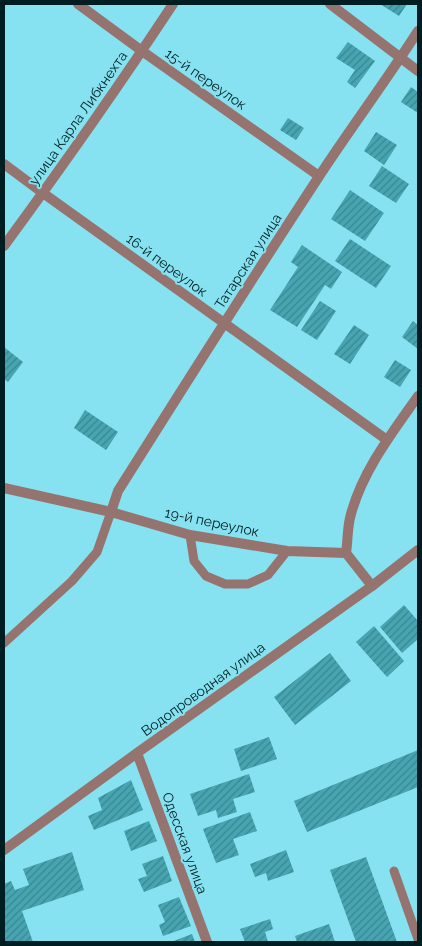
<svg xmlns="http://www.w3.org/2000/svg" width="422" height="946" viewBox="0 0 422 946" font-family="Raleway,sans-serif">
<defs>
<pattern id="building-hatch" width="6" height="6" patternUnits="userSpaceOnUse" patternTransform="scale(1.25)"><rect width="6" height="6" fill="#47a5b2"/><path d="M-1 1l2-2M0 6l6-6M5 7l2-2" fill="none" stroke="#398690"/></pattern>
</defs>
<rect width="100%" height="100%" fill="#86e2f0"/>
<path fill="url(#building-hatch)" d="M 380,4 L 407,4 L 399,16 Z
M 348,42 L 375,61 L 355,88 L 347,82 L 355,70 L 336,58 Z
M 411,87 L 418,92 L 418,113 L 401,102 Z
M 288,118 L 304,128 L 296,140 L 280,130 Z
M 376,132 L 397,145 L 384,165 L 364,151 Z
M 382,166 L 409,184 L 396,203 L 369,186 Z
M 350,190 L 384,213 L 365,241 L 331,219 Z
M 350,239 L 391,266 L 376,288 L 335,261 Z
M 302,245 L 342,272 L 331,289 L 325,285 L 297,327 L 270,310 L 298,267 L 291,262 Z
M 320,301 L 336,311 L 317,340 L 301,330 Z
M 413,321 L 418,325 L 418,349 L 402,337 Z
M 354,325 L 369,335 L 350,364 L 334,354 Z
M 4,347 L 23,362 L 8,382 L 4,379 Z
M 395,360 L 411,370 L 400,387 L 384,377 Z
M 85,410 L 118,432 L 106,450 L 74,428 Z
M 404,605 L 418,621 L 418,639 L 402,653 L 380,627 Z
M 374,626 L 404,661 L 387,677 L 356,642 Z
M 330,653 L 351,681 L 295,725 L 274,697 Z
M 269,737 L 277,759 L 241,771 L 234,749 Z
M 418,750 L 418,787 L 307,832 L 294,801 Z
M 249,774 L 255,792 L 233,799 L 237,812 L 218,818 L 216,810 L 198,816 L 190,794 Z
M 131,780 L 143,810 L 94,830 L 88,816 L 102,810 L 98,798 Z
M 250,812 L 257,831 L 233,839 L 239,855 L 216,863 L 203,829 Z
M 149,821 L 157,841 L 131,851 L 124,831 Z
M 286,850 L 294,872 L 268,881 L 266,873 L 255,877 L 250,864 Z
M 72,852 L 84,890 L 22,911 L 33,942 L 4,942 L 4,884 L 11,881 L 15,890 L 29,885 L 23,869 Z
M 163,856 L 172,881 L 144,892 L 138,879 L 147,876 L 142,864 Z
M 366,857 L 397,942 L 356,942 L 330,870 Z
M 179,897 L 191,926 L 163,936 L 159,925 L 165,922 L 158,905 Z
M 270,919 L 273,929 L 265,932 L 268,942 L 245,942 L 240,929 Z
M 329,924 L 335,942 L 297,942 L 295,936 Z
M 192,934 L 195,942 L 171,942 Z"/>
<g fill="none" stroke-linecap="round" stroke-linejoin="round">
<path stroke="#95746f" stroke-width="9" d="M 190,535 L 194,561 L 206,576 L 225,584 L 248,584 L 268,575 L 287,551
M 4,643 L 72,581 L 97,552 L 111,512
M 394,871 L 418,939"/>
<path stroke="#95746f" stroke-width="10" d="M 78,4 L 142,51 L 319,176
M 330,4 L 418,71
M 4,164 L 43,193 L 387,440
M 4,246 C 62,167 119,86 173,4
M 4,488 L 111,512 L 190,535 L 287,551 L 346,553 L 372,586
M 111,512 L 118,491 C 184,386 250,282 318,178 C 350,129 386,81 418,31
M 346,553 C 348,541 347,527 351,514 C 363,470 392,433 418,396"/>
<path stroke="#95746f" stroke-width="10" d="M 137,753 L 207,942
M 4,850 L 137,753 L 372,586 L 418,550"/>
</g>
<g text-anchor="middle" stroke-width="4" stroke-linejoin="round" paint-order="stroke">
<g font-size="14" fill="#001d21" stroke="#86e2f0">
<text transform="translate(206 79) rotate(35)" y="5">15-й переулок</text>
<text transform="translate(78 118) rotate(-55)" y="5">улица Карла Либкнехта</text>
<text transform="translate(248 261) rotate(-57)" y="5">Татарская улица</text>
<text transform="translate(167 265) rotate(36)" y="5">16-й переулок</text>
<text transform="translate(212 522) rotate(12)" y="5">19-й переулок</text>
<text transform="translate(203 689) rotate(-36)" y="5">Водопроводная улица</text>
<text transform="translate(185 843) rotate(70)" y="5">Одесская улица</text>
</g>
</g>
<rect width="422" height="946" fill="none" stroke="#001d21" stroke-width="10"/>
</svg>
